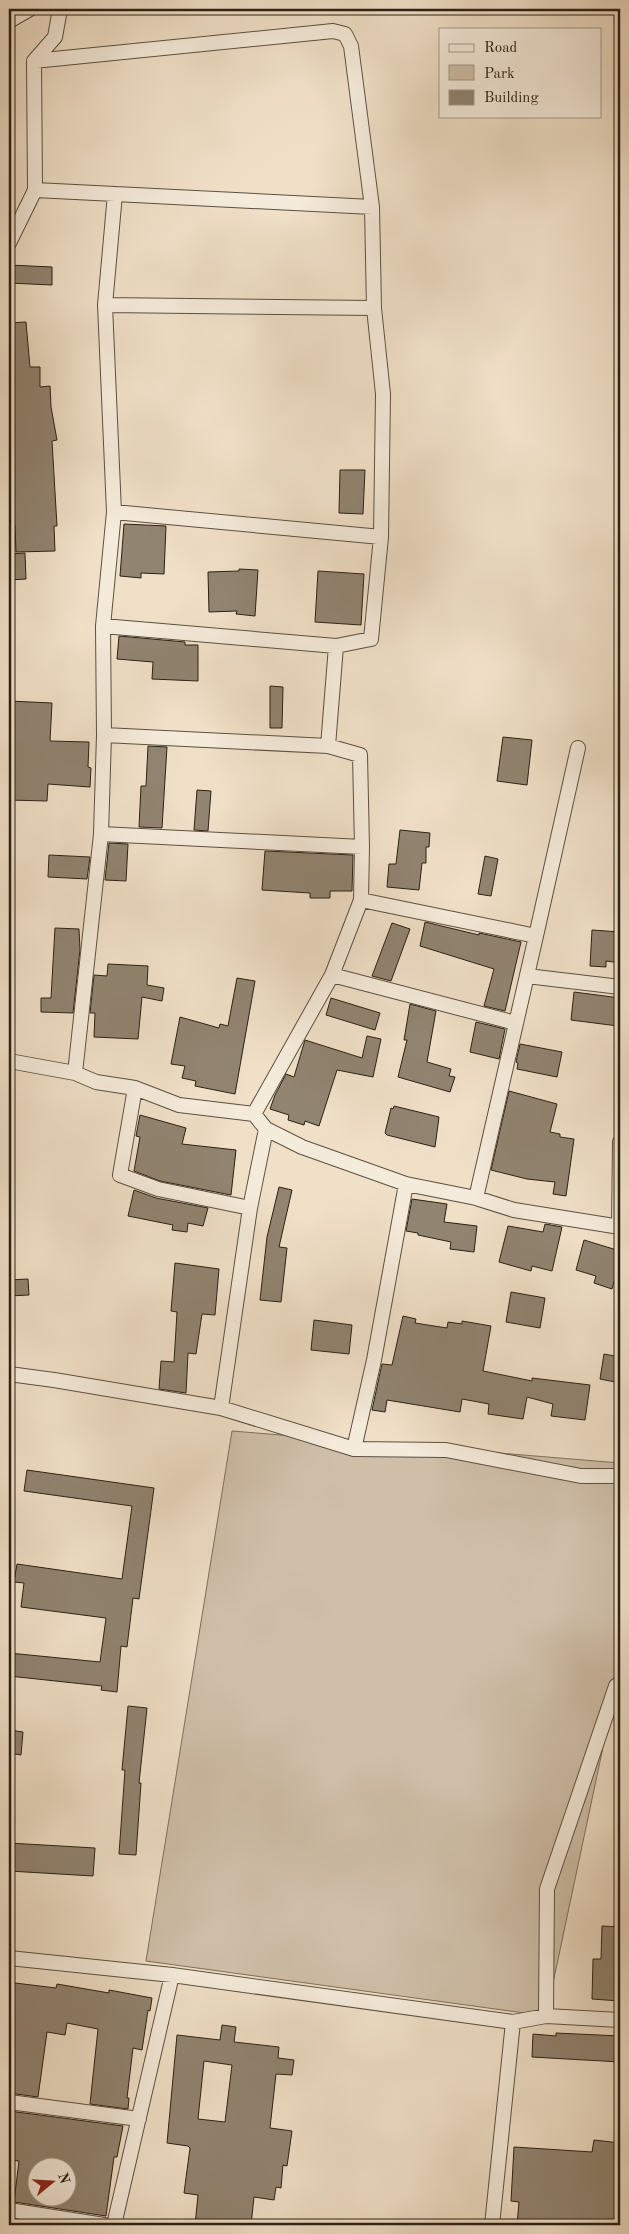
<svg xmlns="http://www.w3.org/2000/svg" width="629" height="2234" viewBox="0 0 629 2234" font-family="'Old Standard TT',serif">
<rect width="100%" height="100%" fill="#f0e0c8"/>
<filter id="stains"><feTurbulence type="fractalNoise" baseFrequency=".004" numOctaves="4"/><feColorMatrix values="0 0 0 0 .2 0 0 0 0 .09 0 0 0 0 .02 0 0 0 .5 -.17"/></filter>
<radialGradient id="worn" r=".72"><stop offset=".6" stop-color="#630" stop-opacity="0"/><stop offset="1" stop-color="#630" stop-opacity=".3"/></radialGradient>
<path fill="#cfbfa9" stroke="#7d705e" d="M 232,1431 L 620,1463 L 620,1683 L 616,1686 L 546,2016 L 146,1961 Z"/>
<path fill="#918471" stroke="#2b2013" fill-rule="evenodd" d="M 9,265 L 52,267 L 52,285 L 9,283 Z
M 26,322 L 30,367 L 40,367 L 40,387 L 50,386 L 51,407 L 57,440 L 52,441 L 57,526 L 54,526 L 55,551 L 16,552 L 15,525 L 9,525 L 9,323 Z
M 340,470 L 365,470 L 363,514 L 339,513 Z
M 124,524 L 166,526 L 164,574 L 141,573 L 141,578 L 120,576 Z
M 25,553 L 26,579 L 9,580 L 9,554 Z
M 239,569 L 258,570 L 255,616 L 236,614 L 237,611 L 209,612 L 208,572 L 239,571 Z
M 318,571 L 364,574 L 361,625 L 315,622 Z
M 119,636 L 185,642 L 185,645 L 198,645 L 198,681 L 152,679 L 153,662 L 117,659 Z
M 270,686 L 283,687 L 282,728 L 270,728 Z
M 9,701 L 52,703 L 50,741 L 89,742 L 88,767 L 91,768 L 90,787 L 48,784 L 47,801 L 9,800 Z
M 503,737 L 532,740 L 527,785 L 497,781 Z
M 148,746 L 167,747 L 162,828 L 139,827 L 141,786 L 146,786 Z
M 197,790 L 211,791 L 208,831 L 194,830 Z
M 400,830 L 430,833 L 429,847 L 426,847 L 426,863 L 422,863 L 419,890 L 387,887 L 389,864 L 396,864 Z
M 109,843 L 128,844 L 126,881 L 105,880 Z
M 265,851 L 353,855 L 352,891 L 330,891 L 330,898 L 310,898 L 310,893 L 262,890 Z
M 49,855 L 90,857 L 87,879 L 48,877 Z
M 485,856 L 498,859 L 491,896 L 478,894 Z
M 425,922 L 479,935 L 479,933 L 521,942 L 505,1011 L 484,1006 L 494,969 L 420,946 Z
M 392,923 L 410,929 L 391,981 L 372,976 Z
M 55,928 L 79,929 L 80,950 L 73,1013 L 41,1012 L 41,998 L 51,998 Z
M 592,930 L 620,932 L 620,963 L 606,961 L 606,967 L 590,966 Z
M 108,964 L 148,966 L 147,985 L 164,988 L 162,1001 L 142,997 L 138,1039 L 94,1037 L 95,1013 L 90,1013 L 94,975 L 107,976 Z
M 237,978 L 255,981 L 235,1094 L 195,1086 L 196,1081 L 182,1078 L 185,1066 L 171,1064 L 180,1017 L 219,1028 L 220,1024 L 228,1026 Z
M 574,992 L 620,998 L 618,1026 L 571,1020 Z
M 331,998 L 380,1013 L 375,1030 L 326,1015 Z
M 410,1004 L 436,1011 L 427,1062 L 451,1069 L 449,1076 L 455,1077 L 450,1092 L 398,1077 L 407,1040 L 404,1040 Z
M 476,1022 L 505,1029 L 499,1059 L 470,1052 Z
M 367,1036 L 381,1039 L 373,1077 L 337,1070 L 319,1126 L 305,1121 L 304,1125 L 288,1120 L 289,1115 L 270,1109 L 275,1095 L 286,1074 L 294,1077 L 305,1040 L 362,1058 Z
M 520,1044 L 562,1052 L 557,1077 L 517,1069 L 518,1063 L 516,1062 Z
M 509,1091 L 557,1104 L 550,1132 L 560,1134 L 560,1137 L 574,1139 L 566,1196 L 553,1194 L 555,1182 L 527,1179 L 491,1170 Z
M 394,1106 L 439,1117 L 435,1147 L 387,1135 L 385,1133 L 391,1108 L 393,1109 Z
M 140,1115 L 186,1128 L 182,1144 L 236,1150 L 231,1195 L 160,1181 L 134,1171 L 140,1137 L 136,1136 Z
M 279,1187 L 292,1190 L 279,1247 L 287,1248 L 281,1302 L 260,1300 L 267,1237 Z
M 134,1190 L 156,1198 L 208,1208 L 203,1226 L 188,1223 L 187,1232 L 172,1230 L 173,1225 L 128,1216 Z
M 412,1199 L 447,1204 L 444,1222 L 477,1226 L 474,1252 L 450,1249 L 451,1242 L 418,1235 L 418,1233 L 406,1231 Z
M 545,1224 L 562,1227 L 552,1271 L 532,1266 L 531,1271 L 499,1262 L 508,1226 L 543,1232 Z
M 584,1240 L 620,1251 L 620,1262 L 612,1289 L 594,1283 L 596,1276 L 576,1270 Z
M 175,1263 L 219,1269 L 215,1315 L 202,1314 L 196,1354 L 188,1353 L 186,1393 L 159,1389 L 161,1361 L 174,1362 L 177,1312 L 171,1311 Z
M 28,1279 L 29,1295 L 9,1296 L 9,1280 Z
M 511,1292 L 545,1298 L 540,1328 L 506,1322 Z
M 403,1316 L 416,1319 L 415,1323 L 447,1328 L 448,1322 L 462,1324 L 462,1321 L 491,1326 L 483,1371 L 532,1381 L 532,1378 L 590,1385 L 585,1420 L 551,1416 L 553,1404 L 527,1397 L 523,1419 L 488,1414 L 489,1404 L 462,1399 L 460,1412 L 387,1400 L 385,1412 L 372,1410 L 382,1364 L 392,1365 Z
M 314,1320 L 352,1325 L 349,1354 L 311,1350 Z
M 604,1354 L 620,1357 L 620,1383 L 600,1379 Z
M 27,1470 L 154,1488 L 139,1599 L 133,1598 L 127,1647 L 121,1646 L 117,1692 L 101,1690 L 102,1686 L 9,1676 L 9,1653 L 100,1662 L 106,1618 L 21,1607 L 24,1583 L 14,1582 L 17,1564 L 122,1579 L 132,1506 L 24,1491 Z
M 128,1706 L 147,1708 L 139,1783 L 141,1783 L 136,1855 L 119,1854 L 125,1770 L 122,1770 Z
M 9,1730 L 23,1732 L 21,1755 L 9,1753 Z
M 9,1843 L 95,1848 L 93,1876 L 9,1871 Z
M 602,1926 L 620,1927 L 619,1941 L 616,1941 L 615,1971 L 620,1971 L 620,2001 L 592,1999 L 593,1959 L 601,1959 Z
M 15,1983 L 56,1988 L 57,1984 L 109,1993 L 109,1990 L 152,1998 L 150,2011 L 148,2010 L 142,2050 L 133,2048 L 127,2098 L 129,2098 L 128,2109 L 90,2104 L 98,2029 L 67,2023 L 65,2035 L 47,2032 L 38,2097 L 9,2093 L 9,1987 L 14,1987 Z
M 222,2025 L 236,2027 L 234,2042 L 279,2047 L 278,2058 L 294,2060 L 292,2075 L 276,2074 L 270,2128 L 292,2131 L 287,2166 L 283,2165 L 281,2188 L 276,2187 L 274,2200 L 254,2197 L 251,2225 L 195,2225 L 198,2195 L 184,2193 L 190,2148 L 188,2146 L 167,2143 L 177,2035 L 220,2040 ZM 204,2061 L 232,2065 L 225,2122 L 198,2119 Z
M 556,2033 L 620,2036 L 620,2062 L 532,2057 L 533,2034 L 556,2036 Z
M 9,2111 L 123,2126 L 117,2157 L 114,2157 L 106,2216 L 14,2202 L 19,2161 L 9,2160 ZM 38,2166 L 68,2166 L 68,2196 L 38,2196 Z
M 594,2140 L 620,2143 L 620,2225 L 517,2225 L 519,2202 L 511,2201 L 514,2147 L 592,2152 Z"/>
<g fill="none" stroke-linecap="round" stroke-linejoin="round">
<g stroke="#5c5040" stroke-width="16">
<path id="minor" d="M 9,21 L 30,9
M 34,61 L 333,31 L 345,34 L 351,46 L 372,207 L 374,308 L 383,394 L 381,537 L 371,639 L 336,646 L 103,626 L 114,512 L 105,305 L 115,194 L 35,190
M 115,194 L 372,207
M 9,243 L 35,190 L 34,61 L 55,37 L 60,9
M 105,305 L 374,308
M 114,512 L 381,537
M 103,626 L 104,735 L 328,746 L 336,646
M 104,735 L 101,834 L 362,847 L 360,755 L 328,746
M 361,900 L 536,936 L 476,1198
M 536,936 L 578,748
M 332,975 L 516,1023
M 527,976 L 620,987
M 9,1061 L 75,1073 L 96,1082 L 135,1088 L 179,1105 L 254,1114 L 266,1129 L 302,1147 L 406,1184 L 476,1198 L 514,1210 L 620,1227
M 75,1073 L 101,834
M 135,1088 L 120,1175 L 158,1189 L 250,1208
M 254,1114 L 332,975 L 361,900 L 362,847
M 619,1226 L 620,1142
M 9,1374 L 54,1380 L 221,1408 L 250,1208 L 266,1129
M 221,1408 L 354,1449 L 446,1450 L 581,1476 L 620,1476
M 354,1449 L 374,1360 L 406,1184
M 9,1958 L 172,1975 L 114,2225
M 172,1975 L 513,2022 L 492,2225
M 546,2016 L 547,1889 L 616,1686 L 620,1683
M 513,2022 L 546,2016 L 620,2020
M 9,2102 L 139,2119
M 9,2210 L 104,2225"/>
</g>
<use href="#minor" stroke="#f5ebdb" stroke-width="14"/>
</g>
<rect width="629" height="2234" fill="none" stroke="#f0e0c8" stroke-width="30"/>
<rect x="10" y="10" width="609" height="2214" fill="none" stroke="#2b2013" stroke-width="2.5"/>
<rect x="15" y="15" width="599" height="2204" fill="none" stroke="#2b2013"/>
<rect x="439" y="28" width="162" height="90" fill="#f5ebdb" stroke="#a49a8b"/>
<rect x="449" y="44" width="25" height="8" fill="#f5ebdb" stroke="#a49a8b"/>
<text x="484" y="52" font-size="15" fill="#2b2013">Road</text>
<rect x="449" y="65" width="25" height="15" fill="#cfbfa9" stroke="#a49a8b"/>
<text x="484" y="78" font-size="15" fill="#2b2013">Park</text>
<rect x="449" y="90" width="25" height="15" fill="#918471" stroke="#a49a8b"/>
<text x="484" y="102" font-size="15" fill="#2b2013">Building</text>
<g transform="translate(52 2182) rotate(72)"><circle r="24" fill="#f5ebdb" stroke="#a49a8b"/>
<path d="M0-4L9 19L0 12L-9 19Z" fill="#8f2418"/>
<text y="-8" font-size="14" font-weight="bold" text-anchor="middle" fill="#2b2013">N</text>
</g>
<rect width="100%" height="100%" filter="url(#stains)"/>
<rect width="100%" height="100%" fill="url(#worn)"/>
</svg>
